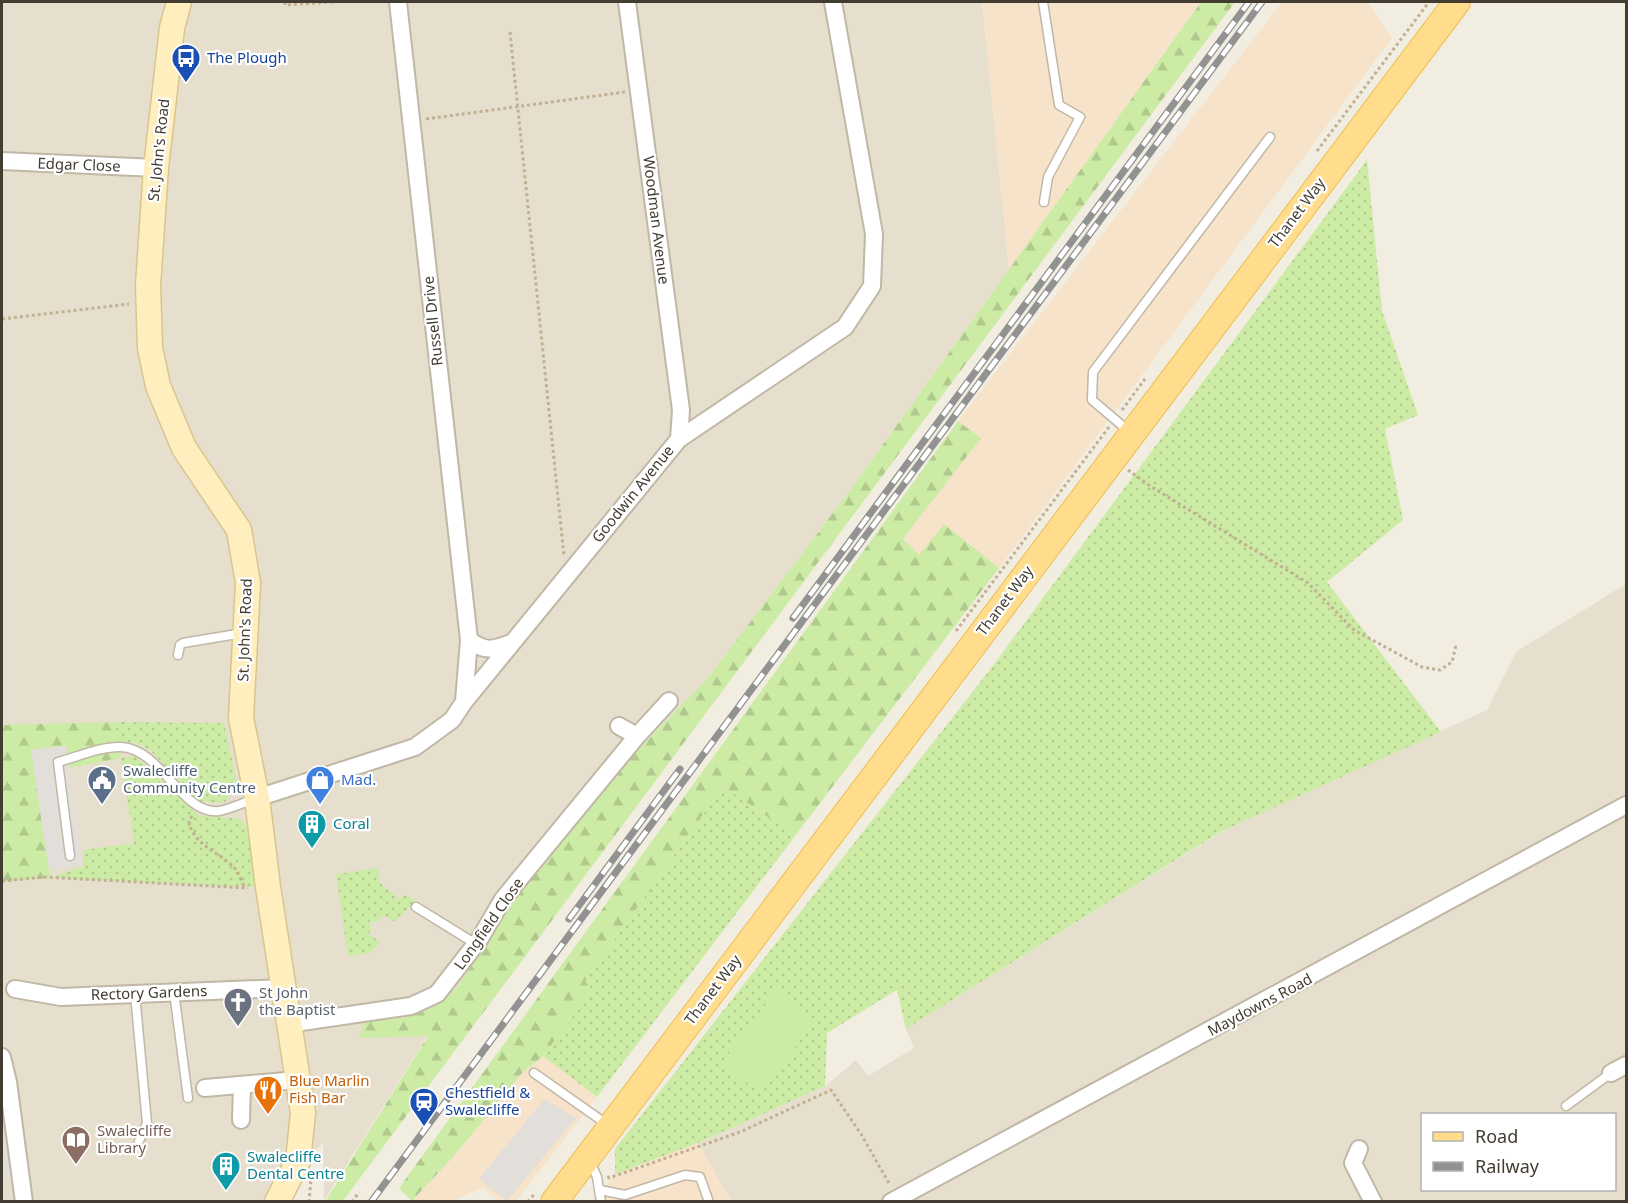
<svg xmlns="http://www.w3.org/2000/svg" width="1628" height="1203" viewBox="0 0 1628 1203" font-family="'Noto Sans',sans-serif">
<defs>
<pattern id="grass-dots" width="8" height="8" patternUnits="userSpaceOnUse" patternTransform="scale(1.5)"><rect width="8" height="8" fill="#cceba5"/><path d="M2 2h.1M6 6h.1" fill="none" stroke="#b0ca8e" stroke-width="1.8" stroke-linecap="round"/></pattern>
<pattern id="forest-firs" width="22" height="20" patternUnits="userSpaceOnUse" patternTransform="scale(1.5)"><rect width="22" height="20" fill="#cceba5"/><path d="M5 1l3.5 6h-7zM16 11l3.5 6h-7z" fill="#b0ca8e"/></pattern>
</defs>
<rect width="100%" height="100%" fill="#f2ede1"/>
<path fill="#e7dfce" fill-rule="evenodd" d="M 2,2 L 982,2 L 1009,269 L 851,489 L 707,679 L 634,754 L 528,880 L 455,990 L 359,1038 L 428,1035 L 324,1201 L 323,1143 L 269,1201 L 2,1202 Z
M 1626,584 L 1626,1201 L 731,1201 L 698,1143 L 825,1086 L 856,1060 L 868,1076 L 914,1048 L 906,1029 L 1228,828 L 1487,710 L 1517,651 ZM 1422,1114 L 1614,1114 L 1614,1190 L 1422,1190 Z"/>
<path fill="#f7e3c9" d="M 982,2 L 1201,2 L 1009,269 Z
M 1282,2 L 1368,2 L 1392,38 L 999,568 L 944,525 L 919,556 L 903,539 L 981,438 L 958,421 Z
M 543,1056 L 597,1097 L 516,1201 L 498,1201 L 484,1187 L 453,1201 L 412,1202 L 453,1157 L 522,1073 Z
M 698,1143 L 731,1201 L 593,1202 L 615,1174 Z"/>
<path fill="url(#grass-dots)" d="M 1367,160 L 1382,311 L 1418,415 L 1385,429 L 1403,520 L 1327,582 L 1441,732 L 1222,831 L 906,1029 L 897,990 L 827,1033 L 825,1086 L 698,1143 L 615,1174 L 615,1149 L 992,667 Z
M 114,722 L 224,723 L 237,783 L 232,794 L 224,803 L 198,801 L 152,752 L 137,743 L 118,743 Z
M 135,756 L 198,815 L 240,819 L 247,828 L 255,887 L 50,878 L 83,866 L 83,850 L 134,843 L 121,758 Z
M 723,786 L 795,836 L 597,1097 L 543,1056 L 592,990 L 585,981 Z
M 378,868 L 380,883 L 399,899 L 405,894 L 415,901 L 395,922 L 384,916 L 377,922 L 369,921 L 372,930 L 368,934 L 380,942 L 370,953 L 348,956 L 336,874 Z"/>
<path fill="url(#forest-firs)" d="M 1201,2 L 1235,2 L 343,1201 L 325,1202 L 428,1036 L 359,1038 L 365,1020 L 423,1007 L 455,990 L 528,880 L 634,754 L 707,679 L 851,489 Z
M 958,421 L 981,438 L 903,539 L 919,555 L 944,524 L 999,568 L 795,836 L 723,786 L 585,981 L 592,990 L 543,1056 L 522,1073 L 453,1157 L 412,1201 L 399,1188 Z
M 114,722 L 121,758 L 70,768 L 66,746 L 31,750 L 50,878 L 2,882 L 2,725 Z"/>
<path fill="#cceba5" d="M 776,991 L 815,1020 L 761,1093 L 721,1064 Z"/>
<path fill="#e2dfda" d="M 66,746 L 83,866 L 49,868 L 31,750 Z
M 544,1099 L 576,1118 L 507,1201 L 479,1179 Z
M 6,1130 L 12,1172 L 2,1183 L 2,1131 Z"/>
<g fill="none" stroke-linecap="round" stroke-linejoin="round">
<g stroke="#c0b7a6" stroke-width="11">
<path id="service" d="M 1043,2 L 1059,105 L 1080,117 L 1048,177 L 1044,202
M 1131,433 L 1092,400 L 1093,372 L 1270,137
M 178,655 L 180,645 L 183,643 L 243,633
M 70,856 L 58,762 C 77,757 102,746 121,747 C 162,749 181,815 219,811 C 230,809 243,803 254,799
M 416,907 L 476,944
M 174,992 L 188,1098
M 135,994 L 147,1123 L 139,1141
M 534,1073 L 608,1125
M 1566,1106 L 1611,1073
M 590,1161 L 597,1177 L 601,1202
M 600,1190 L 625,1195 L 685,1175 L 700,1177 L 709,1202"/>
</g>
<g stroke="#c0b7a6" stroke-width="20">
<path id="minor" d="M 398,2 L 469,640 L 464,701
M 627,2 L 681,410 L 679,439
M 2,161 L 156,168
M 469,640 C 485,652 493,650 511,643
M 619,726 L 637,736
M 257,798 L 415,747 L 452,720 L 464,702 L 679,439 L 845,327 L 872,286 L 874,234 L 833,2
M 15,989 L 61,997 L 284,988
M 288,1024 L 411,1006 L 437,994 L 479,940 L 503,899 L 637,736 L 669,701
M 2,1057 L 8,1082 L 24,1202
M 1611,1073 L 1626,1065
M 205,1088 L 297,1080
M 241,1120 L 242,1085
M 1359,1149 L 1353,1163 L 1373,1202
M 891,1202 L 1626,805"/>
</g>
<g stroke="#d9c58e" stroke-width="27">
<path id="secondary" d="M 179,2 L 172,28 L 156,168 L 148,285 L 150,348 L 158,386 L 184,448 L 239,530 L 248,583 L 241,718 L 257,798 L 268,887 L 303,1113 L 298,1161 L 277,1202"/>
</g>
<g stroke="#edbe54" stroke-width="28">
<path id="primary" d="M 554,1202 L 1457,2"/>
</g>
<path stroke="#c1b093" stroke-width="3" stroke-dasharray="3 3" stroke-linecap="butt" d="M 285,2 L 285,5 L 333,2
M 510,32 L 564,556
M 426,119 L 625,92
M 1317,151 L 1429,2
M 2,319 L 129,304
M 1122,410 L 1145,379
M 1128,470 L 1150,486 L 1308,583 L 1354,630 L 1422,667 L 1440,670 L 1452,662 L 1456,645
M 956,631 L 1109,427
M 192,816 L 189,822 C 195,848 222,852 237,871 C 240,876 242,883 245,888
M 2,881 L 44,877 L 248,888
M 608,1176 L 609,1178 L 740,1132 L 831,1090 L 861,1134 L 890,1185
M 309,1202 L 311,1179
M 352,1202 L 359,1192
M 528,1202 L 535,1193"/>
<use href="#service" stroke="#fff" stroke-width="8"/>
<use href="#minor" stroke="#fff" stroke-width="16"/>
<use href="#secondary" stroke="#ffefbe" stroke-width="24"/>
<use href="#primary" stroke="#ffdd8d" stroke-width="26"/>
<g stroke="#929292" stroke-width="7">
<path id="rail" d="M 793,618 L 1249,2
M 569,919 L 680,769
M 371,1202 L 1262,2"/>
</g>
<use href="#rail" stroke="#fff" stroke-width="4.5" stroke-dasharray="14" stroke-linecap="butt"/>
</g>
<defs>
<g id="bus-pin" transform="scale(1.5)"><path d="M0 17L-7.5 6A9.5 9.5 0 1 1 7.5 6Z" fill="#1a4fb4" stroke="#fff"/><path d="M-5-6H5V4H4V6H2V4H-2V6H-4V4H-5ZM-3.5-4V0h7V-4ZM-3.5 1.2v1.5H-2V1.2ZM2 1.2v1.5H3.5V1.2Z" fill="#fff"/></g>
<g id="civic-pin" transform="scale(1.5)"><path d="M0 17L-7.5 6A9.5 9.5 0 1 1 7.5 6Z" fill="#5c6f8a" stroke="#fff"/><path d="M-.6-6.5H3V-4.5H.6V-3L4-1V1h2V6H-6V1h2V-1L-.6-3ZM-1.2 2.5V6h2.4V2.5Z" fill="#fff"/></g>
<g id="shop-pin" transform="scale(1.5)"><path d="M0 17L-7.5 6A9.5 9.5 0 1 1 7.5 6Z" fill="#3f7fe0" stroke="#fff"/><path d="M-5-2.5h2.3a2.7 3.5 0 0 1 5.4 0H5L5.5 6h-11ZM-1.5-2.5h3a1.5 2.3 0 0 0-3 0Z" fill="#fff"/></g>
<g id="building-pin" transform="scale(1.5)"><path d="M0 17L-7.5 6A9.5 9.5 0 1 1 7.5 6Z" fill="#0f9aa8" stroke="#fff"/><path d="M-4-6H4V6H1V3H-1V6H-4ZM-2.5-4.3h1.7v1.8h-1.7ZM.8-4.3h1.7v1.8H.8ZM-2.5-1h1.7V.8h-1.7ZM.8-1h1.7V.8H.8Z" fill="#fff"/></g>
<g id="church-pin" transform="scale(1.5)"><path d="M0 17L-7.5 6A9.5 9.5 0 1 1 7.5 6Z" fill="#6b7280" stroke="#fff"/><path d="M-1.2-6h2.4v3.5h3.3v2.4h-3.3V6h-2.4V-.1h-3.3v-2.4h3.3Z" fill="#fff"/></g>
<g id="restaurant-pin" transform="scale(1.5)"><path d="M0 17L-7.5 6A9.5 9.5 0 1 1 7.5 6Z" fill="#e8710a" stroke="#fff"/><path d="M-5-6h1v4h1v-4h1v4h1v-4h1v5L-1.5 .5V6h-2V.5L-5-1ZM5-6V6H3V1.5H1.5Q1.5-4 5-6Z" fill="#fff"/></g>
<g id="station-pin" transform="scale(1.5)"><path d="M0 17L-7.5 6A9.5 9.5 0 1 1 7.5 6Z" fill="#1a4fb4" stroke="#fff"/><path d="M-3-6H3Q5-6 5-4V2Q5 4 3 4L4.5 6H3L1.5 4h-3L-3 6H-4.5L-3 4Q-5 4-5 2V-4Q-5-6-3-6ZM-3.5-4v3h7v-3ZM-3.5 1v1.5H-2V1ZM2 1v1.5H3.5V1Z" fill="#fff"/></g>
<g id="library-pin" transform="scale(1.5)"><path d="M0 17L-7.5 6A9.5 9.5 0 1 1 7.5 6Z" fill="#8d6e63" stroke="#fff"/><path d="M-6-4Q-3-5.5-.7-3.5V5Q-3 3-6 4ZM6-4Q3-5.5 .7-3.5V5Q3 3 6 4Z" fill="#fff"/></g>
</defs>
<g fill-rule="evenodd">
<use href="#bus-pin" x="186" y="58"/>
<use href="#civic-pin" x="102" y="780"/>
<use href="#shop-pin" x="320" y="780"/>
<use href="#building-pin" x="312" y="824"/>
<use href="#church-pin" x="238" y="1002"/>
<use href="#restaurant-pin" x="268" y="1090"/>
<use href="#station-pin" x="424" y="1102"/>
<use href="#library-pin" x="76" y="1140"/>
<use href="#building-pin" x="226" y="1166"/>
</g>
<g text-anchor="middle" stroke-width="4.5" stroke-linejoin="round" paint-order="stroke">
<g font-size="15" fill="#164399" stroke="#fff" text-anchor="start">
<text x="207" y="63">The Plough</text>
<text x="445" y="1098">Chestfield &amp;<tspan x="445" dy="17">Swalecliffe</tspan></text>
</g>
<g font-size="15" fill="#433c31" stroke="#fff">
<text transform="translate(159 150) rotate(-84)" y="5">St. John's Road</text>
<text transform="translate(79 165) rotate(2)" y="5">Edgar Close</text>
<text transform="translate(1297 213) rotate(-53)" y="5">Thanet Way</text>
<text transform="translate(656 220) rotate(83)" y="5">Woodman Avenue</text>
<text transform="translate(433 321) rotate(-96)" y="5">Russell Drive</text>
<text transform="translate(633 494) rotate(-51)" y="5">Goodwin Avenue</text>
<text transform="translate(1005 601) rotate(-53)" y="5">Thanet Way</text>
<text transform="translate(245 630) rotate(-88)" y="5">St. John's Road</text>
<text transform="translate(489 924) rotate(-55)" y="5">Longfield Close</text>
<text transform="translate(713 990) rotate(-53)" y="5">Thanet Way</text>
<text transform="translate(149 993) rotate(-2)" y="5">Rectory Gardens</text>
<text transform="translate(1260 1005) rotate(-28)" y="5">Maydowns Road</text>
</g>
<g font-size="15" fill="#4e5e75" stroke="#fff" text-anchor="start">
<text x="123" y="776">Swalecliffe<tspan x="123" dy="17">Community Centre</tspan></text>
</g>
<g font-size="15" fill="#366cbe" stroke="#fff" text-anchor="start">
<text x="341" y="785">Mad.</text>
</g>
<g font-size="15" fill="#0d838f" stroke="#fff" text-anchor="start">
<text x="333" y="829">Coral</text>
<text x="247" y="1162">Swalecliffe<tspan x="247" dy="17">Dental Centre</tspan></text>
</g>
<g font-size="15" fill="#5b616d" stroke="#fff" text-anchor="start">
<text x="259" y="998">St John<tspan x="259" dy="17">the Baptist</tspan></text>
</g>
<g font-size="15" fill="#c56008" stroke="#fff" text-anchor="start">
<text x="289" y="1086">Blue Marlin<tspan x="289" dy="17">Fish Bar</tspan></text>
</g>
<g font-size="15" fill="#785e54" stroke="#fff" text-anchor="start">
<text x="97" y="1136">Swalecliffe<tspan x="97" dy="17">Library</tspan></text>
</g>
</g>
<rect width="1628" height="1203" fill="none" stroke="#433c31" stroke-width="6"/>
<rect x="1421" y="1113" width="195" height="78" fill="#ffffff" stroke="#b4b1ad" stroke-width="1.5"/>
<rect x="1433" y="1132" width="30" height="9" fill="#ffdd8d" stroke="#b4b1ad" stroke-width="1.5"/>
<text x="1475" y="1143" font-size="18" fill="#433c31">Road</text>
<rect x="1433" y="1162" width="30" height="9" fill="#929292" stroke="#b4b1ad" stroke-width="1.5"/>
<text x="1475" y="1173" font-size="18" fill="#433c31">Railway</text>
</svg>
